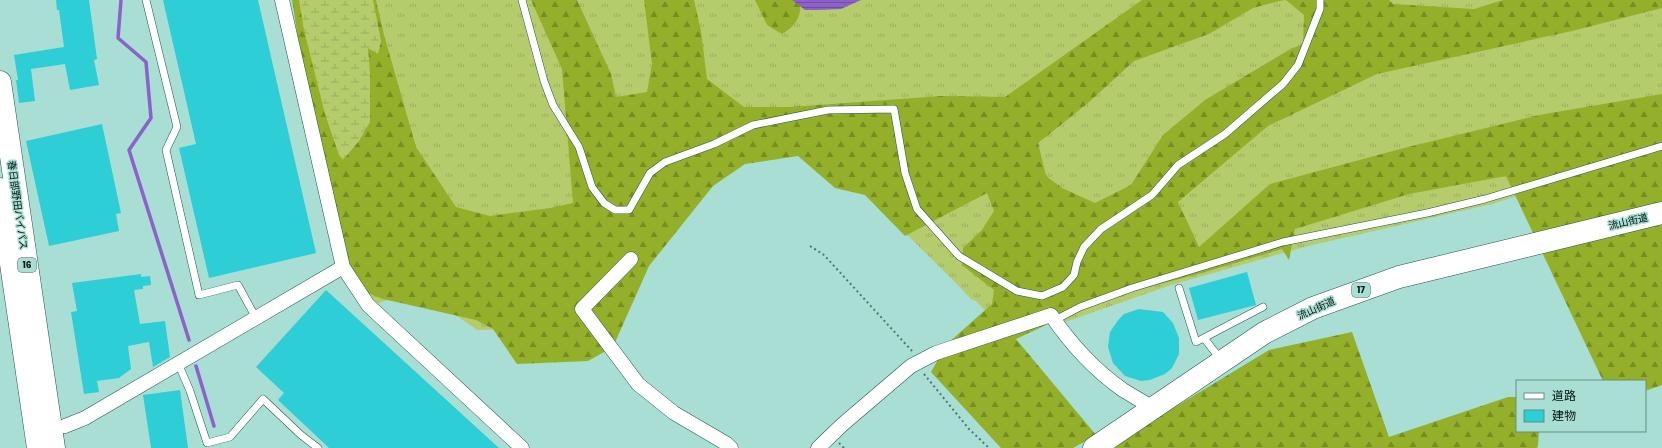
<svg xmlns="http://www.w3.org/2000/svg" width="1662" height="448" viewBox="0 0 1662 448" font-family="Poppins,'Noto Sans JP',sans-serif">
<defs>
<pattern id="grass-tufts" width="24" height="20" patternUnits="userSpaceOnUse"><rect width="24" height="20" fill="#b4cc6c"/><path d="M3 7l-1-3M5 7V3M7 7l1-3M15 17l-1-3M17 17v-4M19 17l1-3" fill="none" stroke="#99ae5d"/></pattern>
<pattern id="forest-firs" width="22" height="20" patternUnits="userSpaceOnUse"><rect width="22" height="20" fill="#94af29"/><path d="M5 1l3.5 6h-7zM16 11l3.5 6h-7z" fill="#768d22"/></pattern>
<pattern id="wetland-marsh" width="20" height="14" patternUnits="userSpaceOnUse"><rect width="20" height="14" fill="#b4cc6c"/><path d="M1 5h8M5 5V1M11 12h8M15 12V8" fill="none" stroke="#99ae5d"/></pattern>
<pattern id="water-rules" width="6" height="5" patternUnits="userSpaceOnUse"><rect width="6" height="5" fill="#8c62c9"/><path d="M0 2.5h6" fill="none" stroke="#7050a2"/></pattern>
</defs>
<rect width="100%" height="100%" fill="#a8ded3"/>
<path fill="url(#grass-tufts)" d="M 362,0 L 1662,0 L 1662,149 L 1492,204 L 1308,246 L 1171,285 L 1065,322 L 1055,308 L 1001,327 L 976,301 L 971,299 L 955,282 L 889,217 L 855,155 L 756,140 L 555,328 L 477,330 L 419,289 L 376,304 L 353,264 Z"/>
<path fill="url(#forest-firs)" d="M 292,0 L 376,0 L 384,35 L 416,147 L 456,207 L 490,216 L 550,208 L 573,203 L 562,69 L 531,0 L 577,0 L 611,74 L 616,97 L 647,92 L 652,64 L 644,0 L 694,0 L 701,31 L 707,79 L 744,107 L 791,107 L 941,96 L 1005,97 L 1142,0 L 1284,0 L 1253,8 L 1209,34 L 1134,61 L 1088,103 L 1038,143 L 1046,176 L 1062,188 L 1095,203 L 1131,185 L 1163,135 L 1205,100 L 1292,48 L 1303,45 L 1304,15 L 1286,0 L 1389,0 L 1393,4 L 1474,9 L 1503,0 L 1662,0 L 1662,8 L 1572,31 L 1377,74 L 1268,126 L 1178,202 L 1199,247 L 1270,184 L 1404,148 L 1539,115 L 1662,94 L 1662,385 L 1645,391 L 1645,381 L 1603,381 L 1506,176 L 1409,194 L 1295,229 L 1289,260 L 1282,249 L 1202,273 L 1100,300 L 1016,339 L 1096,435 L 1073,448 L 1001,448 L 931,372 L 947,344 L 992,304 L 994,290 L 962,265 L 963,248 L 982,230 L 994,211 L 987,193 L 905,236 L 865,195 L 835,188 L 798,156 L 745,164 L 713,186 L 649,266 L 613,347 L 588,361 L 517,364 L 493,329 L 476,320 L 383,299 L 350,286 L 306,90 Z
M 755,0 L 800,0 C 802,16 796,26 782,34 L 767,25 Z
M 1352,332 L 1389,437 L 1508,397 L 1517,397 L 1517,431 L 1539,431 L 1538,446 L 1537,448 L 1115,448 L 1124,438 L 1269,350 Z"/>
<path fill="url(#wetland-marsh)" d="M 299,0 L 373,0 L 381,41 L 378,54 L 368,48 L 370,72 L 370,122 L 359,141 L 343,160 L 339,155 L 325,114 L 304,30 Z"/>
<path fill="url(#water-rules)" d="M 792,0 L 861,0 L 841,9 L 817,10 L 805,10 Z"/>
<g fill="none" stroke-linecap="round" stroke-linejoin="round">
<path stroke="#8c62c9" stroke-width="3.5" d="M 121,0 L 118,38 L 146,62 L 151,118 L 129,150 L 189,340
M 196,366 L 214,426"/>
</g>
<path fill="#2eced7" d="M 56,0 L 89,0 L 97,59 L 94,60 L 99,85 L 70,90 L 65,64 L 31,69 L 35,101 L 19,103 L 16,80 L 18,80 L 14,55 L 64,47 L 59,10 L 57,10 Z
M 163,0 L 258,0 L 316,253 L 209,278 L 179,148 L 196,144 Z
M 102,124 L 121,213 L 116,214 L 119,231 L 49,246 L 26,141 Z
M 1247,272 L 1256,305 L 1198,320 L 1189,288 Z
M 141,274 L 141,277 L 150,276 L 151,285 L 143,286 L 143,289 L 134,290 L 140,324 L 165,321 L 170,357 L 153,367 L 149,342 L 128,346 L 131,369 L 119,378 L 97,381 L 99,392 L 84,394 L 71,312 L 77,311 L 72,283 Z
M 326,290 L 499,448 L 329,448 L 278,400 L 284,393 L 256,367 Z
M 1139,309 L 1163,312 L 1173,323 L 1179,338 L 1179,354 L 1172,368 L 1165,374 L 1150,380 L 1141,381 L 1125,376 L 1113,363 L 1108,347 L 1110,332 L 1119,319 L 1124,314 Z
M 180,390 L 188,448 L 151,448 L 143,395 Z"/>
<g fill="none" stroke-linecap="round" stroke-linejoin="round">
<g stroke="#22564d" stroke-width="8">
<path id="service" d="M 146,0 L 177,127 L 166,150 L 199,295 L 238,285 L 256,318
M 522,0 L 544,81 L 553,105 L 579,147 L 592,187 L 604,203 L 615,210 L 629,210 L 650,173 L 665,162 L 714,144 L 753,125 L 828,110 L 894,109 L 905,173 L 917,209 L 959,256 L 1017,291 L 1042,296 L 1063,287 L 1074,275 L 1077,262 L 1084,247 L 1101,229 L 1152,195 L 1178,165 L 1225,134 L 1283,84 L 1298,65 L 1320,9 L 1320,0
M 1179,288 L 1196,342 L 1263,307
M 1055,320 L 1080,307 L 1132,288 L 1283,242 L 1427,213 L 1485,199 L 1662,146
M 1204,338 L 1221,360
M 178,363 L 190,391 L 207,443 L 230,437 L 263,399 L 301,435 L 318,448"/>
</g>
<g stroke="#22564d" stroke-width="15">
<path id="minor" d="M 282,0 L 343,267 L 368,305 L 522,448
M 631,259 L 582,309 L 638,384 L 674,413 L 727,444 L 731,448
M 65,426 L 85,418 L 343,267
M 818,448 L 843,424 L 911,366 L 936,353 L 1051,315 C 1070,343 1096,371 1123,390 C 1133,396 1143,402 1153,408"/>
</g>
<g stroke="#22564d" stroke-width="23">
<path id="primary" d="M 1094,448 L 1264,333 L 1313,308 L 1399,277 L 1662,213"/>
</g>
<g stroke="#22564d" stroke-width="23">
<path id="trunk" d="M 0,82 L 54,448
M 0,189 L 38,448"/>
</g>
<path stroke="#52766f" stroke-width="2" stroke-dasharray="2 3" stroke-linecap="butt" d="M 810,246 L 824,255 L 912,351
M 924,374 L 969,429 L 989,448
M 839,443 L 844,448"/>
<use href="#service" stroke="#fff" stroke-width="7"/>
<use href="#minor" stroke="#fff" stroke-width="14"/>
<use href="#primary" stroke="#fff" stroke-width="22"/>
<use href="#trunk" stroke="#fff" stroke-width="22"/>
</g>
<g text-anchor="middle" stroke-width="3" stroke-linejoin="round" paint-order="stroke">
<g fill="#a8ded3" stroke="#33504a" stroke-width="1">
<rect x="18" y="258" width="18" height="14" rx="3"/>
<rect x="1352" y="283" width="18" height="14" rx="3"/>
</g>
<g font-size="9" font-weight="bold" fill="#011310">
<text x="27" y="268">16</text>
<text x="1361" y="293">17</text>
</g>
<g font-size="10" fill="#011310" stroke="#a8ded3">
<text transform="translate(18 205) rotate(82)" y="4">春日部野田バイパス</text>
<text transform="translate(1628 221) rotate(-13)" y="4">流山街道</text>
<text transform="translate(1316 308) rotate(-24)" y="4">流山街道</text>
</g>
</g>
<rect x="1516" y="380" width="130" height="52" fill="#a8ded3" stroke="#658d85"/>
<rect x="1524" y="393" width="20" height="6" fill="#ffffff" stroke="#658d85"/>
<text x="1552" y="400" font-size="12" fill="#011310">道路</text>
<rect x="1524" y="410" width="20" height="12" fill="#2eced7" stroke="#658d85"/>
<text x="1552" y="420" font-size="12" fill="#011310">建物</text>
</svg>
